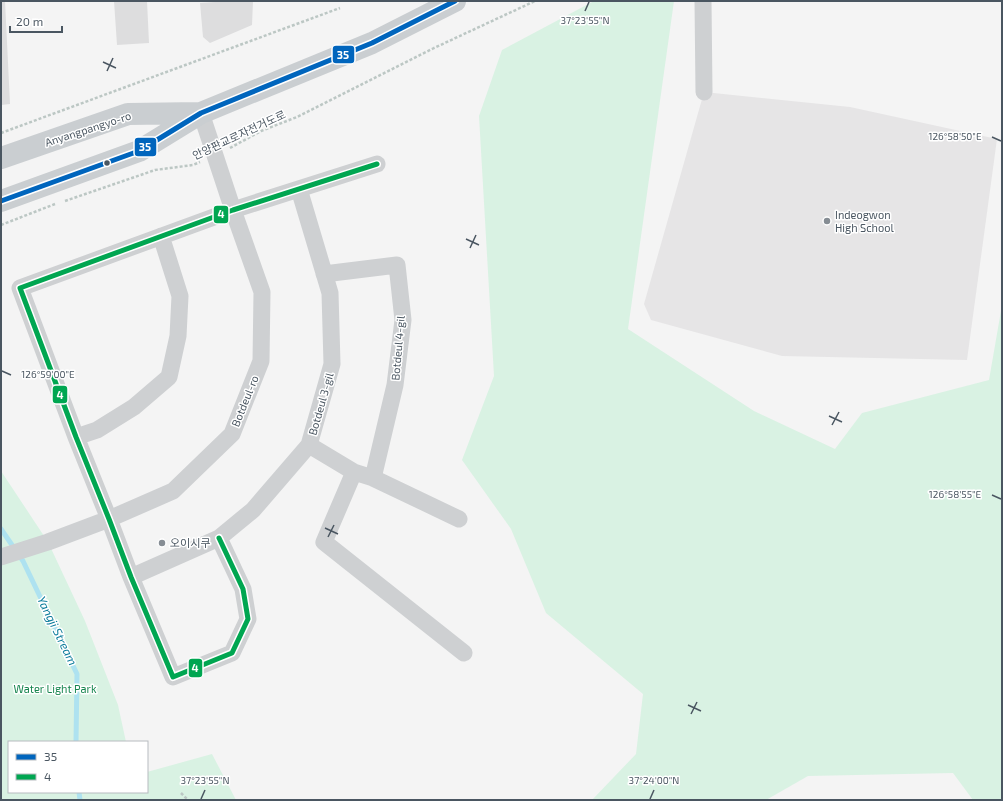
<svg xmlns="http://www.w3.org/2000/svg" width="1003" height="801" viewBox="0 0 1003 801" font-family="'Exo 2','Noto Sans KR',sans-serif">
<rect width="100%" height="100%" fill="#f4f4f4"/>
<path fill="#e6e5e6" d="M 704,92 L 850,107 L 997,139 L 967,360 L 782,356 L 651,320 L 644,304 Z"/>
<path fill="#d9f2e3" d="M 594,1 L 674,1 L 628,329 L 754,411 L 835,449 L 862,413 L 989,380 L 1002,305 L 1002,800 L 973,800 L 953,773 L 808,776 L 766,800 L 592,800 L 636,754 L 643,694 L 546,613 L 511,529 L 462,460 L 494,376 L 479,116 L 502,50 Z
M 1,471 L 48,542 L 85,621 L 118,705 L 126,742 L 9,742 L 9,792 L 147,792 L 147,772 L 212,754 L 236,800 L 1,800 Z"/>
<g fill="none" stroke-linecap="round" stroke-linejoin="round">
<path stroke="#aee2f0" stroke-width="5" d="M 1,529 L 23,561 L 77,674 L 76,742
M 79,792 L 80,800"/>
</g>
<path fill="#ddddde" d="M 1,1 L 5,1 L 10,104 L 1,105 Z
M 114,1 L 147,1 L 149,43 L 117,45 Z
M 230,1 L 253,1 L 252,25 L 210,43 L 203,37 L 200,3 Z"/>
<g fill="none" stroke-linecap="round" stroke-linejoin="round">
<path stroke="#bcc7c4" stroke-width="2.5" stroke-dasharray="3 2" stroke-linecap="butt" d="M 1,133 L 340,8
M 230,148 L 261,131 L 297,117 L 434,48 L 535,1
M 65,201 L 155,170 L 193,165 L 200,162
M 1,225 L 55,204
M 181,793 L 188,800"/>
<path stroke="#ced0d2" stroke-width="17" d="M 703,1 L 704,92
M 324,274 L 397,265 L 403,320 L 395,385 L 373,478
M 76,437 L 97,430 L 134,407 L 169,377 L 178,336 L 180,296 L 161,236
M 309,445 L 354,472 L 373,478 L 459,519
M 354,472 L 324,542 L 464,653
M 219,538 L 243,589 L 248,619 L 232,653 L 173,677 L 131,577 L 109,519 L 76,437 L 20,288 L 233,210 L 377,164
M 1,557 L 48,542 L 109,519 L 173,491 L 232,434 L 261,361 L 262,292 L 233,210 L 201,113
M 131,577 L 219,538 L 253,510 L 309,445 L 332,364 L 330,293 L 299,189"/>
<path stroke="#caced1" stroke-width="22" d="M 1,158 L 128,114 L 201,113
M 1,201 L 139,151 L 201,113 L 372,43 L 455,1"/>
<g stroke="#fff" stroke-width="8">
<path id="bus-1" d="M 1,201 L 139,151 L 201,113 L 372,43 L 455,1"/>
</g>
<g stroke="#fff" stroke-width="8">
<path id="bus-2" d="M 219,538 L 243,589 L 248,619 L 232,653 L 173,677 L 131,577 L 109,519 L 76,437 L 20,288 L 233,210 L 377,164"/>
</g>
<use href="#bus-1" stroke="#0065bd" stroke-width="5"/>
<use href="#bus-2" stroke="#00a651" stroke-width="5"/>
</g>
<path fill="none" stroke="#4a5661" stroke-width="1.5" d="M 585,11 L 589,2M 103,62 L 116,68M 107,71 L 113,58M 992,137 L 1001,141M 466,239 L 479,245M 470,248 L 476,235M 2,371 L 11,375M 829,416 L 842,422M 832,425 L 839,412M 992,495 L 1001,499M 325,528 L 338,534M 328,537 L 334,525M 688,705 L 701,711M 691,714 L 697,702M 201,799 L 205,790M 650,799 L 654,790"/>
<circle fill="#4a5661" stroke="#fff" stroke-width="1.5" cx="107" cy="163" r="3.5"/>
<g fill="#868d94" stroke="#fff" stroke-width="1.5">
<circle cx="827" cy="221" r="4"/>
<circle cx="162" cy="543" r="4"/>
</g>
<g text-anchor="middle" stroke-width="3" stroke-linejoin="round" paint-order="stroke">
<g font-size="11" fill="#4a5661" stroke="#fff">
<text transform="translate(88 129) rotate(-18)" y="4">Anyangpangyo-ro</text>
<text transform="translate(239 135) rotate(-25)" y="4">안양판교로자전거도로</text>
<text transform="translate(398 348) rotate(-85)" y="4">Botdeul 4-gil</text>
<text transform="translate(245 401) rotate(-68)" y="4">Botdeul-ro</text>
<text transform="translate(321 404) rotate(-74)" y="4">Botdeul 3-gil</text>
</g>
<g font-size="11" fill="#4a5661" stroke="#fff" text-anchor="start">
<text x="835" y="219">Indeogwon<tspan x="835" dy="13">High School</tspan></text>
<text x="170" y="547">오이시쿠</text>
</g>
<g font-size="11" fill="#17864f" stroke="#fff">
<text x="55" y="693">Water Light Park</text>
</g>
<g font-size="12" font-style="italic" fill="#0c7c9b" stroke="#fff">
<text transform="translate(57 631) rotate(64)" y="4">Yangji Stream</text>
</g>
</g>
<g font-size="10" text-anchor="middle" fill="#4a5661" stroke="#fff" stroke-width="3" stroke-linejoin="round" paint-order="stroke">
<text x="585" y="24">37°23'55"N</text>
<text x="955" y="140">126°58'50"E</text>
<text x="48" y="378">126°59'00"E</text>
<text x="955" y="498">126°58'55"E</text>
<text x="205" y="784">37°23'55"N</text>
<text x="654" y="784">37°24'00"N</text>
</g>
<g stroke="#fff" stroke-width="1.5">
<rect x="332" y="45" width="23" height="19" rx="4" fill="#0065bd"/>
<rect x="134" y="137" width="23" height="20" rx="4" fill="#0065bd"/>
<rect x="213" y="205" width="16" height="19" rx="4" fill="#00a651"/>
<rect x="52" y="385" width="16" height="19" rx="4" fill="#00a651"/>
<rect x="188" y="658" width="15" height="20" rx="4" fill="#00a651"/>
</g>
<g font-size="11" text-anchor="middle" font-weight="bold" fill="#fff">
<text x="343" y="59">35</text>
<text x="145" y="151">35</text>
<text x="221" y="218">4</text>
<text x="60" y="399">4</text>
<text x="195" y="672">4</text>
</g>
<rect width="1003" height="801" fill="none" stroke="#4a5661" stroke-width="4"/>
<rect x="8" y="741" width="140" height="52" fill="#ffffff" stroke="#b7bbc0"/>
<rect x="16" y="754" width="20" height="6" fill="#0065bd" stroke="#b7bbc0"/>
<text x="44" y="761" font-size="12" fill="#4a5661">35</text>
<rect x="16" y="774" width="20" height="6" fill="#00a651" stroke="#b7bbc0"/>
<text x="44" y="781" font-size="12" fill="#4a5661">4</text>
<path d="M10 26v6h52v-6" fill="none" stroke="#4a5661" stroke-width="2"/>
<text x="16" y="26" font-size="12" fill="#4a5661" stroke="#ffffff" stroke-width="3" paint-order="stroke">20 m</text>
</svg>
